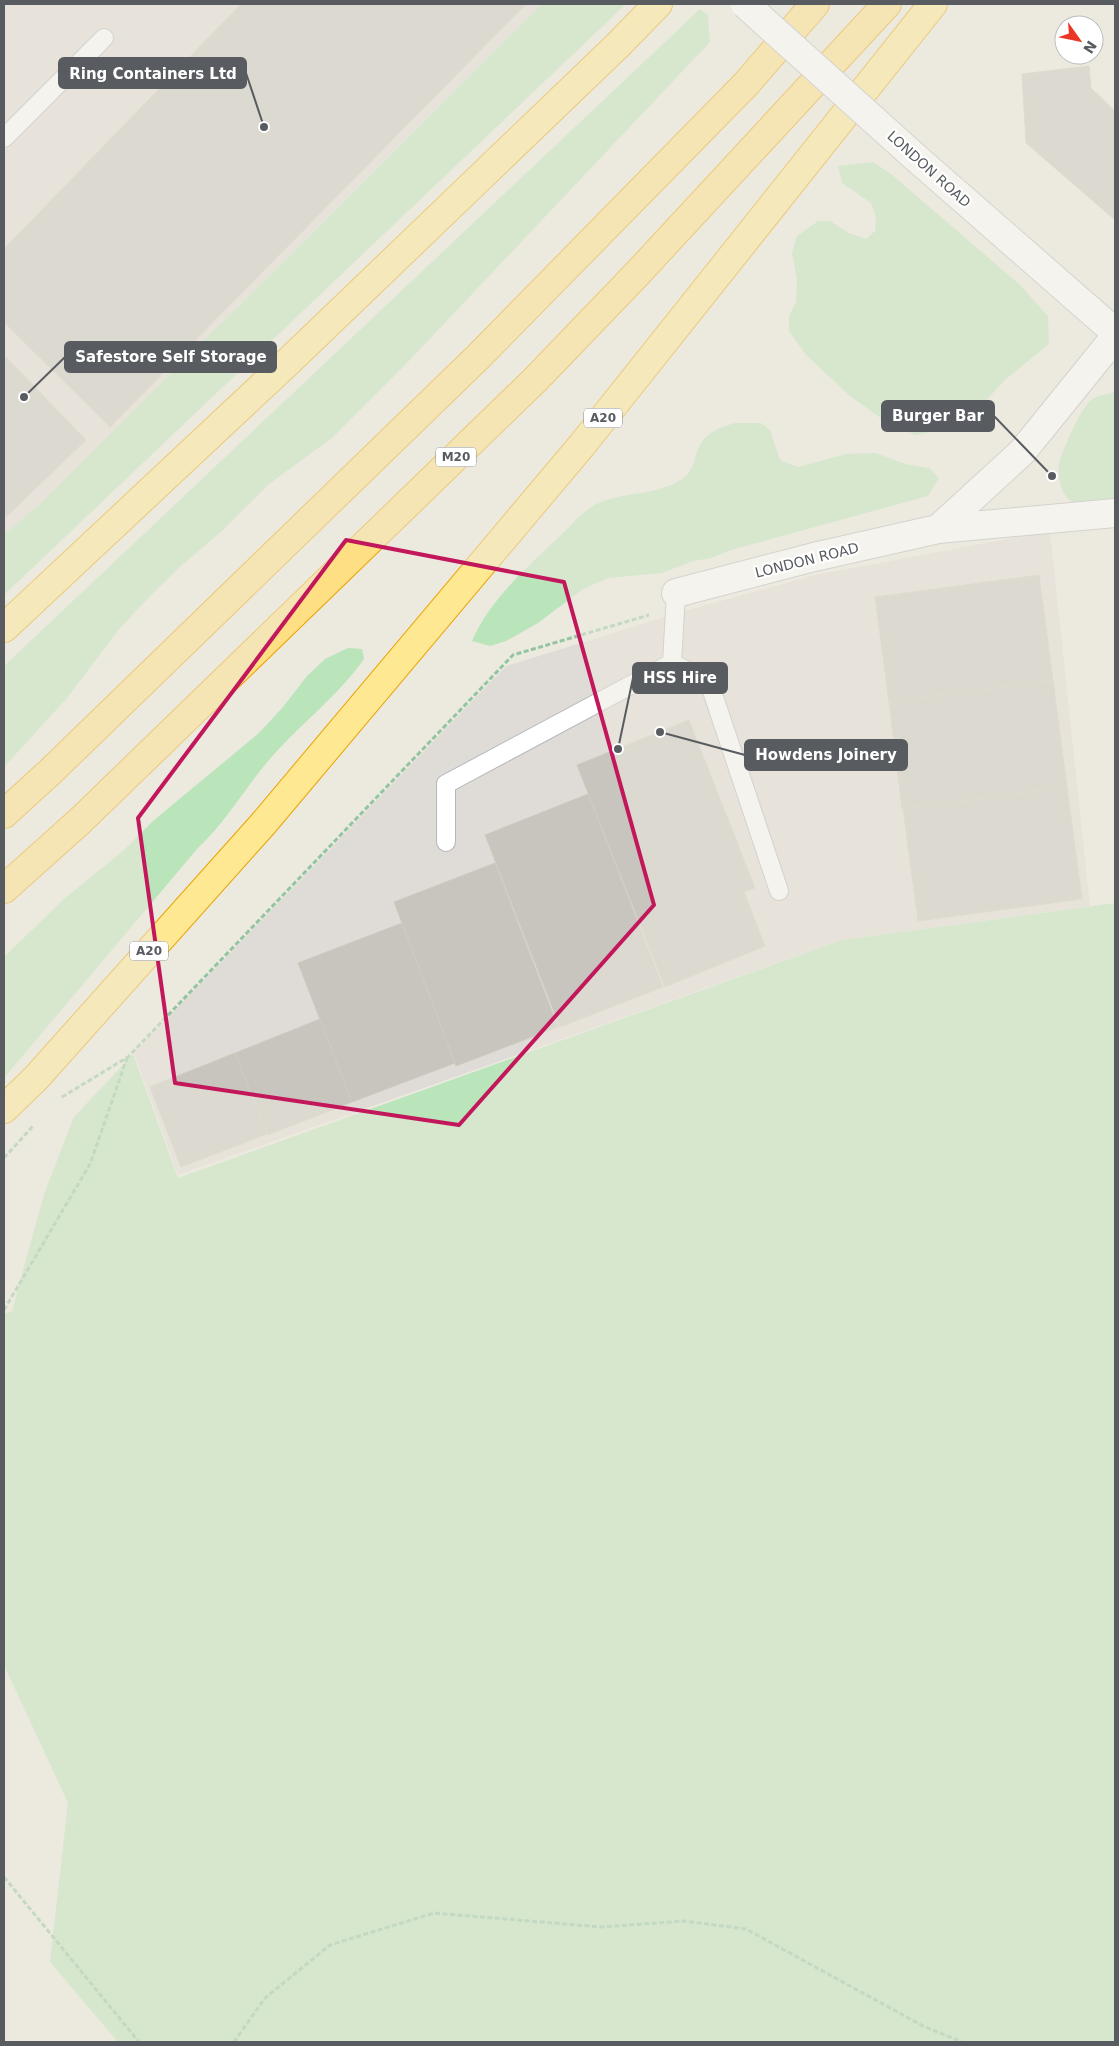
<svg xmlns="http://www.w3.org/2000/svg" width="1119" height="2046" viewBox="0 0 1119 2046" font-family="'DejaVu Sans',sans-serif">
<rect width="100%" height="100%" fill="#ece9df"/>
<path fill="#dfdcd7" d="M 4,4 L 542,4 L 42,502 L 4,535 Z
M 1050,531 L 1090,906 L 842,940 L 178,1175 L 134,1053 L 506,666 L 681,612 L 815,575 Z"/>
<path fill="#bae4ba" d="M 542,4 L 626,4 L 4,595 L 4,535 L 42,502 Z
M 700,9 L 708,15 L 710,42 L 406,364 L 332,438 L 269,484 L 223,530 L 182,565 L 154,592 L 120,628 L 67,698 L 4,767 L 4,666 Z
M 873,162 L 891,174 L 1019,284 L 1048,316 L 1049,344 L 1006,379 L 974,413 L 959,423 L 943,430 L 915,435 L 882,419 L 850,396 L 806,355 L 789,331 L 789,316 L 796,302 L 797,279 L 792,253 L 797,236 L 818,221 L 830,221 L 849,233 L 866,239 L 875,231 L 876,217 L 871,203 L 842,183 L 838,166 Z
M 1115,392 L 1115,499 C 1103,501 1085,507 1073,502 C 1061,497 1057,475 1059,464 C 1062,451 1080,410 1090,401 C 1097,395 1107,394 1115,392 Z
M 736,423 L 761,423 L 770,430 L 780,460 L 798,467 L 846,454 L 876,453 L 905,464 L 929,468 L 939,478 L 928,496 L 731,550 L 711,558 L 693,561 L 662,573 L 608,578 L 583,589 L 538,623 L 506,641 L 490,646 L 472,641 C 491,597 530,565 564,532 C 574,522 586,508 599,503 C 626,491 657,496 682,479 C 695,470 693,460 699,447 C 705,433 722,426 736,423 Z
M 348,648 L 362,649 L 364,659 C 337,697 299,725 269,760 C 245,788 225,823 197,849 L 4,1078 L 4,957 L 64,899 L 123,851 L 153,821 L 259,733 L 283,707 L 307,676 L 325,659 Z
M 1115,903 L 1115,2042 L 118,2042 L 50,1962 L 68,1803 L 4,1665 L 4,1314 L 12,1311 L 44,1194 L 74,1117 L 133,1054 L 178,1178 L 842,940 Z"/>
<path fill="#c8c5be" stroke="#d0cabd" d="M 241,4 L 526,4 L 110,427 L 4,322 L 4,249 Z
M 1089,66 L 1091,88 L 1115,111 L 1115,220 L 1026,143 L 1022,74 Z
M 4,355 L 86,440 L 4,519 Z
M 1039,575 L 1053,680 L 889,702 L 875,597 Z
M 1053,680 L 1067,787 L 902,809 L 889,702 Z
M 689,720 L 755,888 L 744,892 L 765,946 L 665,987 L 577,765 Z
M 1067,787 L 1082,899 L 918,921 L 903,809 Z
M 588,794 L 663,987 L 560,1027 L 485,835 Z
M 495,863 L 558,1027 L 456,1066 L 394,902 Z
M 402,923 L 455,1063 L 352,1102 L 298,963 Z
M 320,1019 L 352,1102 L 268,1135 L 235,1053 Z
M 235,1053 L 267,1134 L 181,1167 L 150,1087 Z"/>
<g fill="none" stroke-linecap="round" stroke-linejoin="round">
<g stroke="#b5b7bc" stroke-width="20">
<path id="service" d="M 4,138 L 104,38
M 672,663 L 706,681 L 712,691 L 779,891
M 446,842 L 446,784 L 672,663 L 676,593"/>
</g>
<g stroke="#b5b7bc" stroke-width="30">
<path id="minor" d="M 938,529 L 1022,452 L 1115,337
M 676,593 L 814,557 L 938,529 L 1115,513"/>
</g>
<g stroke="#b5b9be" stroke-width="30">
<path id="secondary" d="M 915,157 L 1115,332"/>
</g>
<g stroke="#eaa200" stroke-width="30">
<path id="trunk" d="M 4,628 L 289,361 L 617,46 L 658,4
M 4,1109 L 36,1078 L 263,824 L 582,445 L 933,4"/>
</g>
<g stroke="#eaa200" stroke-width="30">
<path id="motorway" d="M 4,814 L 50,772 L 478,357 L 746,84 L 815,4
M 4,889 L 81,820 L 535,380 L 635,276 L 887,4"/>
</g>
<path stroke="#93c5a1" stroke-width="3" stroke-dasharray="5 2.5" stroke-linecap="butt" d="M 62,1097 L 128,1057 L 513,655 L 649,615
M 4,1158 L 33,1126
M 4,1310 L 90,1164 L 127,1058
M 4,1877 L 139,2042
M 234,2042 L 265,1998 L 330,1945 L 434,1913 L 601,1927 L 684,1921 L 746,1929 L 923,2026 L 962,2042"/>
<use href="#service" stroke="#fff" stroke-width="18"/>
<use href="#minor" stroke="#fff" stroke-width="28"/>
<use href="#secondary" stroke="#fff" stroke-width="28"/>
<use href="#trunk" stroke="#fee892" stroke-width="28"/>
<use href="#motorway" stroke="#fedf84" stroke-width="28"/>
<g stroke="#b5b9be" stroke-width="30" stroke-linecap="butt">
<path id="secondary-bridge" d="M 745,4 L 915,157"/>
</g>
<use href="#secondary-bridge" stroke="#fff" stroke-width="28"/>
</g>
<path d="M0 0H1119V2046H0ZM 346,540 L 564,582 L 654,905 L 459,1125 L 175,1083 L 138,818 Z" fill="#ece9df" fill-opacity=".55" fill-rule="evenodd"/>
<path fill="none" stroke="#c2185b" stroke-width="4" stroke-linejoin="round" d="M 346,540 L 564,582 L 654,905 L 459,1125 L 175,1083 L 138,818 Z"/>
<g text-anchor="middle" stroke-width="4.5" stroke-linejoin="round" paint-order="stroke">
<g fill="#fff" stroke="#8a8d90" stroke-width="1">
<rect x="584" y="408.5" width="38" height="19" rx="4"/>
<rect x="436" y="447.5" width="40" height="19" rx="4"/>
<rect x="130" y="941.5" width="38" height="19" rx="4"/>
</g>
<g font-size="12" font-weight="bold" fill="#585c60">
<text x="603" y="422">A20</text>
<text x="456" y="461">M20</text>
<text x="149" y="955">A20</text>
</g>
<g font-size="14" fill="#585c60" stroke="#fff">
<text transform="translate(929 169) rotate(42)" y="5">LONDON ROAD</text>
<text transform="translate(807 560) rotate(-14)" y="5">LONDON ROAD</text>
</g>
</g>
<path fill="none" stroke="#585c60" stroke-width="2" d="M264 127L246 73M24 397L65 357M1052 476L994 416M618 749L633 678M660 732L745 755"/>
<g fill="#585c60" stroke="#fff" stroke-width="2">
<circle cx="264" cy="127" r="5"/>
<circle cx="24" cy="397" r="5"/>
<circle cx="1052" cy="476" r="5"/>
<circle cx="618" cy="749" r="5"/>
<circle cx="660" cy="732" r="5"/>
</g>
<g fill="#585c60" stroke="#585c60" stroke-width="2">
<rect x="59" y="58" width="187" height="30" rx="5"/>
<rect x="65" y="342" width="211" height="30" rx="5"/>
<rect x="882" y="401" width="112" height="30" rx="5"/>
<rect x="633" y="663" width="94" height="30" rx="5"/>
<rect x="745" y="740" width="162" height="30" rx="5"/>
</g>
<g font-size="15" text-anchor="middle" font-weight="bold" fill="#fff">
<text x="153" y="79">Ring Containers Ltd</text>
<text x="171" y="362">Safestore Self Storage</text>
<text x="938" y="421">Burger Bar</text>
<text x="680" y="683">HSS Hire</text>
<text x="826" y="760">Howdens Joinery</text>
</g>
<rect width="1119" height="2046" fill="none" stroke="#585c60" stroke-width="10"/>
<g transform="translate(1079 40) rotate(123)"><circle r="24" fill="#ffffff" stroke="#bcbebf"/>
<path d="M0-4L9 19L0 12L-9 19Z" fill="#ea3626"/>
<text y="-8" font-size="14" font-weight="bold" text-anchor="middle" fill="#585c60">N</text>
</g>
</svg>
